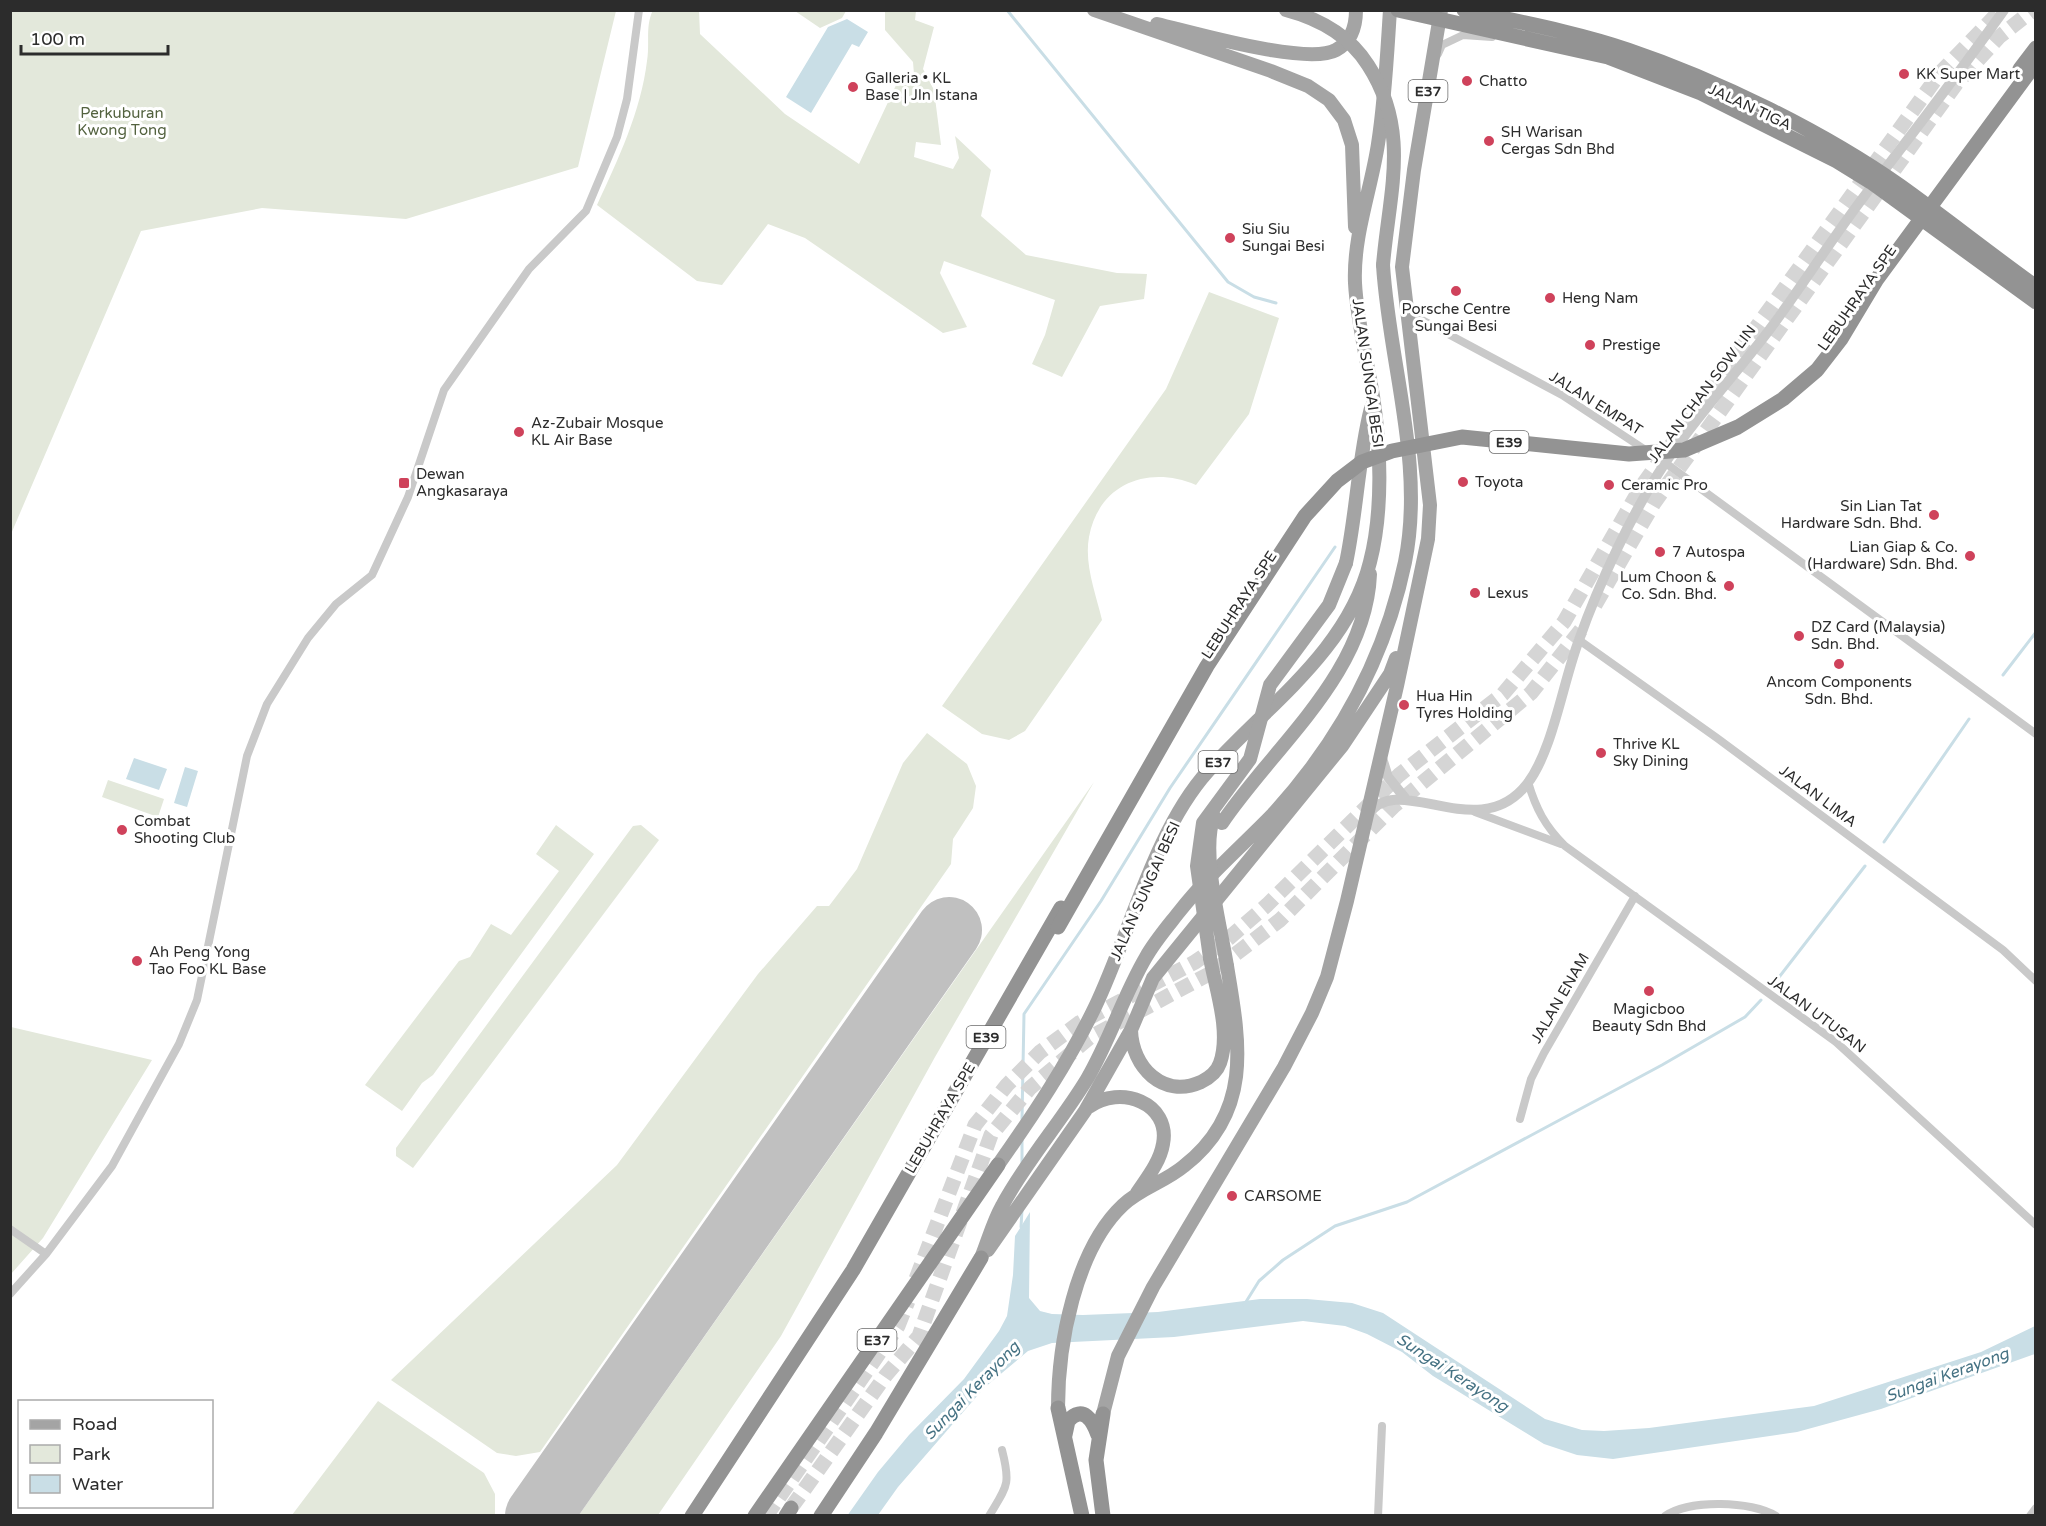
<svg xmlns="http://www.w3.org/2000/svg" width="2046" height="1526" viewBox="0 0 2046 1526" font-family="'Varela Round',sans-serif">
<rect width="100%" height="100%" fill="#fff"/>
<path fill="#e3e8db" d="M 11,10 L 616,10 L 616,11 L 578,167 L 406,219 L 262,208 L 141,231 L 11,534 Z
M 653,10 L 699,11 L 700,34 L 785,114 L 859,164 L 897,83 L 915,86 L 913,62 L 885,30 L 885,11 L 916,11 L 915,20 L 934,27 L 923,69 L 934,90 L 941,145 L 916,142 L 914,157 L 953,169 L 959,158 L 955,136 L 991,170 L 981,216 L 1026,255 L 1117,273 L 1147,274 L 1144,299 L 1100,306 L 1062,377 L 1032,364 L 1045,335 L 1055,300 L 944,261 L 940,273 L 967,327 L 943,333 L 805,238 L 768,224 L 722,285 L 697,281 L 597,205 C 618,160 641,111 647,61 C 650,43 645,26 653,10 Z
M 795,11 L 846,11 L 842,18 L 820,28 Z
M 1209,292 L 1279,318 L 1249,414 L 1196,485 C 1149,465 1099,483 1089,537 C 1084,564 1096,594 1102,620 L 1025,731 L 1009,740 L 982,734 L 942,706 L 1166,389 Z
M 927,733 L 967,764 L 976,786 L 973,808 L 953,839 L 951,864 L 540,1452 L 516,1456 L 497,1453 L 391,1380 L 617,1165 L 758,974 L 817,906 L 829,906 L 857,869 L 903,763 Z
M 108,780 L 164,799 L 158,817 L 102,797 Z
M 1094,782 L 935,1057 L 781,1336 L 658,1515 L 579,1515 Z
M 556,825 L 594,854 L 433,1075 L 422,1083 L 402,1111 L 365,1085 L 459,961 L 470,957 L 491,924 L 511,935 L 559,871 L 536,854 Z
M 641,825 L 659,840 L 413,1168 L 396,1156 L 396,1148 L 633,826 Z
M 11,1027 L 152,1060 L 43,1238 L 11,1274 Z
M 378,1401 L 484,1473 L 495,1494 L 495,1515 L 292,1515 Z"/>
<path fill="#c9dee6" d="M 847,19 L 868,32 L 859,47 L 852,44 L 811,113 L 786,97 L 828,27 Z
M 134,758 L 167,769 L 159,790 L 126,779 Z
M 185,767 L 198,771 L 187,807 L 174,803 Z
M 1030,1212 L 1029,1298 L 1040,1311 L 1052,1314 L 1083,1315 L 1158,1312 L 1260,1299 L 1307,1299 L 1352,1303 L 1383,1313 L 1545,1419 L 1582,1430 L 1604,1431 L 1649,1428 L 1814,1406 L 1981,1352 L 2035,1326 L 2035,1354 L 1881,1409 L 1797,1432 L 1613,1459 L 1577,1455 L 1544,1444 L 1433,1376 L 1402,1352 L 1367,1334 L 1345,1326 L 1303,1321 L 1174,1337 L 1052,1343 L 1028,1351 L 984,1388 L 898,1487 L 878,1515 L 847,1516 L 878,1472 L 909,1435 L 964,1379 L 999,1331 L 1007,1316 L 1013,1275 L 1015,1236 Z"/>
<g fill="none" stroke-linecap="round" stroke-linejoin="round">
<path stroke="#c9dee6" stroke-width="3" d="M 1007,10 L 1228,282 L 1254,297 L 1276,303
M 2003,675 L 2036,632
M 1884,842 L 1969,719
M 1773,985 L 1865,866
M 1022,1119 L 1024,1014 L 1101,901 L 1170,788 L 1335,547
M 1022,1164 L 1022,1138
M 1021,1227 L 1022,1210
M 1244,1305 L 1259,1281 L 1283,1260 L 1335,1226 L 1407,1202 L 1662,1065 L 1745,1017 L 1761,1000"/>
<path stroke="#c0c0c0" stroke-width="66" d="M 538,1516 L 949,930"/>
<path stroke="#d5d5d5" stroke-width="15" stroke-dasharray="15 8" stroke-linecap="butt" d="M 1595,605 L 1654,503 L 1956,84 L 1999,37 L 2033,10
M 916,1279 L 975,1125 L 1007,1085 L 1040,1052 L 1079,1023 L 1195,962 L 1229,938 L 1267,905 L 1399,775 L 1503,694 L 1564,622 L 1641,487 L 1940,73 L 2001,10
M 791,1508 L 886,1375 L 919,1336 L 991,1135 L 1030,1088 L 1089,1038 L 1211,973 L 1280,920 L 1394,806 L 1531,693 L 1584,626
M 766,1516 L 898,1326 L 908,1301"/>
<path stroke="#c9c9c9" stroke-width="8" d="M 1438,54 L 1442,45 L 1463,35 L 1492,37
M 1408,305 L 1412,312 L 1422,320 L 1562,395 L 1647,451
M 1660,459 L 2036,734
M 1579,640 L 1717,738 L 2003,950 L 2036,981
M 1528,782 C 1536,809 1545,826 1565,846 L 1836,1042 L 2036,1225
M 1475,812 L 1561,844
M 1520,1119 L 1531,1079 L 1544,1053 L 1635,896
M 10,1229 L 46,1254
M 10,1294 L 46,1254 L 112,1166 L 179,1044 L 197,1000 L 247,756 L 267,704 L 308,638 L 336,604 L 372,575 L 408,497 L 444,390 L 529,269 L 586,211 L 617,137 L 627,99 L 639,10
M 989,1516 C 1007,1486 1011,1485 1002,1450
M 1378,1516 L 1382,1426
M 1665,1516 C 1689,1499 1752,1501 1776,1516
M 2030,1516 L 2036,1508"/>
<path stroke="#c9c9c9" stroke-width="10" d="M 1382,758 L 1388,777 L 1405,798
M 1368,815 C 1398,769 1478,847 1527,784 C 1553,751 1563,681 1579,640 C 1599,583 1632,513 1665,463 C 1696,417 1736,374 1770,329 C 1805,282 1836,232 1872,186 C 1917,128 1961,70 2004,10"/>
<path stroke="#a4a4a4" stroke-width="14" d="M 1094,10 L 1271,71 L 1308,86 L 1329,100 L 1344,120 L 1352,145 L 1355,227
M 1157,24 C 1192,32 1307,66 1336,50 C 1351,42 1356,27 1356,10
M 1346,563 C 1357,511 1358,459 1371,408
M 1222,823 C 1274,746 1366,674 1370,574
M 1131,1030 C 1132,1067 1163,1099 1201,1082 C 1209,1078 1217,1072 1220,1063 C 1231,1032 1216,990 1210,958
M 1089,1107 C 1120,1084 1171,1103 1163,1144 C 1160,1162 1147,1178 1137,1193
M 998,1165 C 1034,1114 1068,1063 1095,1007 C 1130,934 1154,831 1208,771 C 1266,706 1348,651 1370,562 C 1383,512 1381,447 1373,396 C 1367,359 1357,321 1355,283 C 1353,236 1371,190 1378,144 C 1385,100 1387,55 1390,10
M 988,1250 L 1085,1111 L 1131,1030 L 1153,978 L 1342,746 L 1390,674 L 1396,658
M 981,1258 C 988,1241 993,1222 1002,1206 C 1026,1161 1061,1122 1087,1079 C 1110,1040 1123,996 1146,957 C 1155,941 1168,926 1179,912 C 1207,876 1242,846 1273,814 C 1339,742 1385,658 1405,562 C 1425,464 1389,363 1383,265
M 1058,1408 C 1058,1345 1075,1250 1123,1205 C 1141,1188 1165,1182 1184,1166 C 1253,1112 1240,1043 1227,966
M 1103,1414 L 1118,1356 L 1153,1287 L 1284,1067 L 1312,1013 L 1327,977 L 1347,901 L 1397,686 L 1428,539 L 1430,505 L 1402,267 L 1414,170 L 1441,10"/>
<path stroke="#939393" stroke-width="15" d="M 1058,1408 L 1082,1516
M 1103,1414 L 1096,1460 L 1103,1516
M 1065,1435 L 1068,1421 C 1083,1404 1093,1421 1098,1435
M 692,1516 L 853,1270 L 1061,908
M 755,1516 L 998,1165
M 786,1516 L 791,1508
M 821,1516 L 876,1433 L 981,1258"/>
<path stroke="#a4a4a4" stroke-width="14" d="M 1286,10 C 1320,19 1349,35 1368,65 C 1411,131 1389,193 1383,265
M 1214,816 C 1200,852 1221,927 1227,966
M 1210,958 L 1197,866 L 1203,823 L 1250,759 L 1270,685 L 1329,605 L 1346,563"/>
<path stroke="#939393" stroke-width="15" d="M 1398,10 L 1608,57 L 1701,93 L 1837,161 L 1871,182 L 2036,302
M 1464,10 C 1519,22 1575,32 1628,50 C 1717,80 1823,132 1900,186 C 1946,219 1990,254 2036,287
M 2020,69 L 2036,48
M 1058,927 L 1207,666 L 1305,516 L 1337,481 L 1362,462 L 1392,451 L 1462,437 L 1629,454 L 1684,450 L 1738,427 L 1783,399 L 1817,370 L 1841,339 L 1877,279 L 2036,63"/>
</g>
<g fill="#cf425b" stroke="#fff" stroke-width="2">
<circle cx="1904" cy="74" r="6"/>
<circle cx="1467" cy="81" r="6"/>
<circle cx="853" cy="87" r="6"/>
<circle cx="1489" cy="141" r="6"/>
<circle cx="1230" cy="238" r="6"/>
<circle cx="1456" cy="291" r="6"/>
<circle cx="1550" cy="298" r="6"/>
<circle cx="1590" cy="345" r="6"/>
<circle cx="519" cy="432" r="6"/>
<circle cx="1463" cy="482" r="6"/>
<rect x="398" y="477" width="12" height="12" rx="3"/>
<circle cx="1609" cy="485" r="6"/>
<circle cx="1934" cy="515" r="6"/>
<circle cx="1660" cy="552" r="6"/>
<circle cx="1970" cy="556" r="6"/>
<circle cx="1729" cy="586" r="6"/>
<circle cx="1475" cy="593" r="6"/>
<circle cx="1799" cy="636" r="6"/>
<circle cx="1839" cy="664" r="6"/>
<circle cx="1404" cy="705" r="6"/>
<circle cx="1601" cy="753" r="6"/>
<circle cx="122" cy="830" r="6"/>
<circle cx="137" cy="961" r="6"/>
<circle cx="1649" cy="991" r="6"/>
<circle cx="1232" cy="1196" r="6"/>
</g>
<g text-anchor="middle" stroke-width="6" stroke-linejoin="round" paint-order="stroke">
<g fill="#fff" stroke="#6b6b6b" stroke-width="1.5">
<rect x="1408.5" y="80" width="39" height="22" rx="4.5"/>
<rect x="1489.5" y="431" width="39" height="22" rx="4.5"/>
<rect x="1198.5" y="751" width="39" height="22" rx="4.5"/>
<rect x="966.5" y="1026" width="39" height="22" rx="4.5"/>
<rect x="857.5" y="1329" width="39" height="22" rx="4.5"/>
</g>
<g font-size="14" font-weight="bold" fill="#2c2c2c">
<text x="1428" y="96">E37</text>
<text x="1509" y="447">E39</text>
<text x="1218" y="767">E37</text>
<text x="986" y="1042">E39</text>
<text x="877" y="1345">E37</text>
</g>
<g font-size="15" fill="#2c2c2c" stroke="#fff" text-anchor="start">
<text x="1916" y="79">KK Super Mart</text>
<text x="865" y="83">Galleria • KL<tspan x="865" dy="17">Base | Jln Istana</tspan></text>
<text x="1479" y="86">Chatto</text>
<text x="1501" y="137">SH Warisan<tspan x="1501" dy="17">Cergas Sdn Bhd</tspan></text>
<text x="1242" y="234">Siu Siu<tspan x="1242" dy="17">Sungai Besi</tspan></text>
<text x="1562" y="303">Heng Nam</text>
<text x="1456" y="314" text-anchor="middle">Porsche Centre<tspan x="1456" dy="17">Sungai Besi</tspan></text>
<text x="1602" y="350">Prestige</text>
<text x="531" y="428">Az-Zubair Mosque<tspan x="531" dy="17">KL Air Base</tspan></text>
<text x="416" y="479">Dewan<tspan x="416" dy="17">Angkasaraya</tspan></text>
<text x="1475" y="487">Toyota</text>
<text x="1621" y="490">Ceramic Pro</text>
<text x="1922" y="511" text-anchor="end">Sin Lian Tat<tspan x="1922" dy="17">Hardware Sdn. Bhd.</tspan></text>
<text x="1958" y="552" text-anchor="end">Lian Giap &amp; Co.<tspan x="1958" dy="17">(Hardware) Sdn. Bhd.</tspan></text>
<text x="1672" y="557">7 Autospa</text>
<text x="1717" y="582" text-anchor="end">Lum Choon &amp;<tspan x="1717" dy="17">Co. Sdn. Bhd.</tspan></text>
<text x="1487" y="598">Lexus</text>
<text x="1811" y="632">DZ Card (Malaysia)<tspan x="1811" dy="17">Sdn. Bhd.</tspan></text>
<text x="1839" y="687" text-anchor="middle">Ancom Components<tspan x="1839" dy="17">Sdn. Bhd.</tspan></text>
<text x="1416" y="701">Hua Hin<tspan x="1416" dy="17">Tyres Holding</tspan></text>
<text x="1613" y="749">Thrive KL<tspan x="1613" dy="17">Sky Dining</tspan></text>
<text x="134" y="826">Combat<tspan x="134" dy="17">Shooting Club</tspan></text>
<text x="149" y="957">Ah Peng Yong<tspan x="149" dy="17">Tao Foo KL Base</tspan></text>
<text x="1649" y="1014" text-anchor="middle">Magicboo<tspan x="1649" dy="17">Beauty Sdn Bhd</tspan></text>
<text x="1244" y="1201">CARSOME</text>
</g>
<g font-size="15" fill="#2c2c2c" stroke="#fff">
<text transform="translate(1750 107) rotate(25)" y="5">JALAN TIGA</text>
<text transform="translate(1857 298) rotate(-55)" y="5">LEBUHRAYA SPE</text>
<text transform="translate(1368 373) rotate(82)" y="5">JALAN SUNGAI BESI</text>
<text transform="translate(1702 394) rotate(-53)" y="5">JALAN CHAN SOW LIN</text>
<text transform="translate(1596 403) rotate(32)" y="5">JALAN EMPAT</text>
<text transform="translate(1239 605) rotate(-57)" y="5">LEBUHRAYA SPE</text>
<text transform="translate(1818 796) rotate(37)" y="5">JALAN LIMA</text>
<text transform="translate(1145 891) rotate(-66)" y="5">JALAN SUNGAI BESI</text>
<text transform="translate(1560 998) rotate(-60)" y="5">JALAN ENAM</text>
<text transform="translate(1817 1014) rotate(37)" y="5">JALAN UTUSAN</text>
<text transform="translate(940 1118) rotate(-60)" y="5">LEBUHRAYA SPE</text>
</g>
<g font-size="15" fill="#53623f" stroke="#fff">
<text x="122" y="118">Perkuburan<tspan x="122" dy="17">Kwong Tong</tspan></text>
</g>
<g font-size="16" font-style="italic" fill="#457283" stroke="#fff">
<text transform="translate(1453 1372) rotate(33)" y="6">Sungai Kerayong</text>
<text transform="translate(1947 1374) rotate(-20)" y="6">Sungai Kerayong</text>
<text transform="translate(971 1390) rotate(-46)" y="6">Sungai Kerayong</text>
</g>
</g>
<rect width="2046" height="1526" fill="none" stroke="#2c2c2c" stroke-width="24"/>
<rect x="18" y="1400" width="195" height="108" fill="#ffffff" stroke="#ababab" stroke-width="1.5"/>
<rect x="30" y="1420" width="30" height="9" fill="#a4a4a4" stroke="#ababab" stroke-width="1.5"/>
<text x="72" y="1430" font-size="18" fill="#2c2c2c">Road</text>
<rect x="30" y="1445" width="30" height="18" fill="#e3e8db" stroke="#ababab" stroke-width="1.5"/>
<text x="72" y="1460" font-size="18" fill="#2c2c2c">Park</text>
<rect x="30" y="1475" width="30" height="18" fill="#c9dee6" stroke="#ababab" stroke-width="1.5"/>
<text x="72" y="1490" font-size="18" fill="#2c2c2c">Water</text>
<path d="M21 45v9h147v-9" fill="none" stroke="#2c2c2c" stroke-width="3"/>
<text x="30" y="45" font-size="18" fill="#2c2c2c" stroke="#ffffff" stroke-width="4.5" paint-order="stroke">100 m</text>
</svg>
